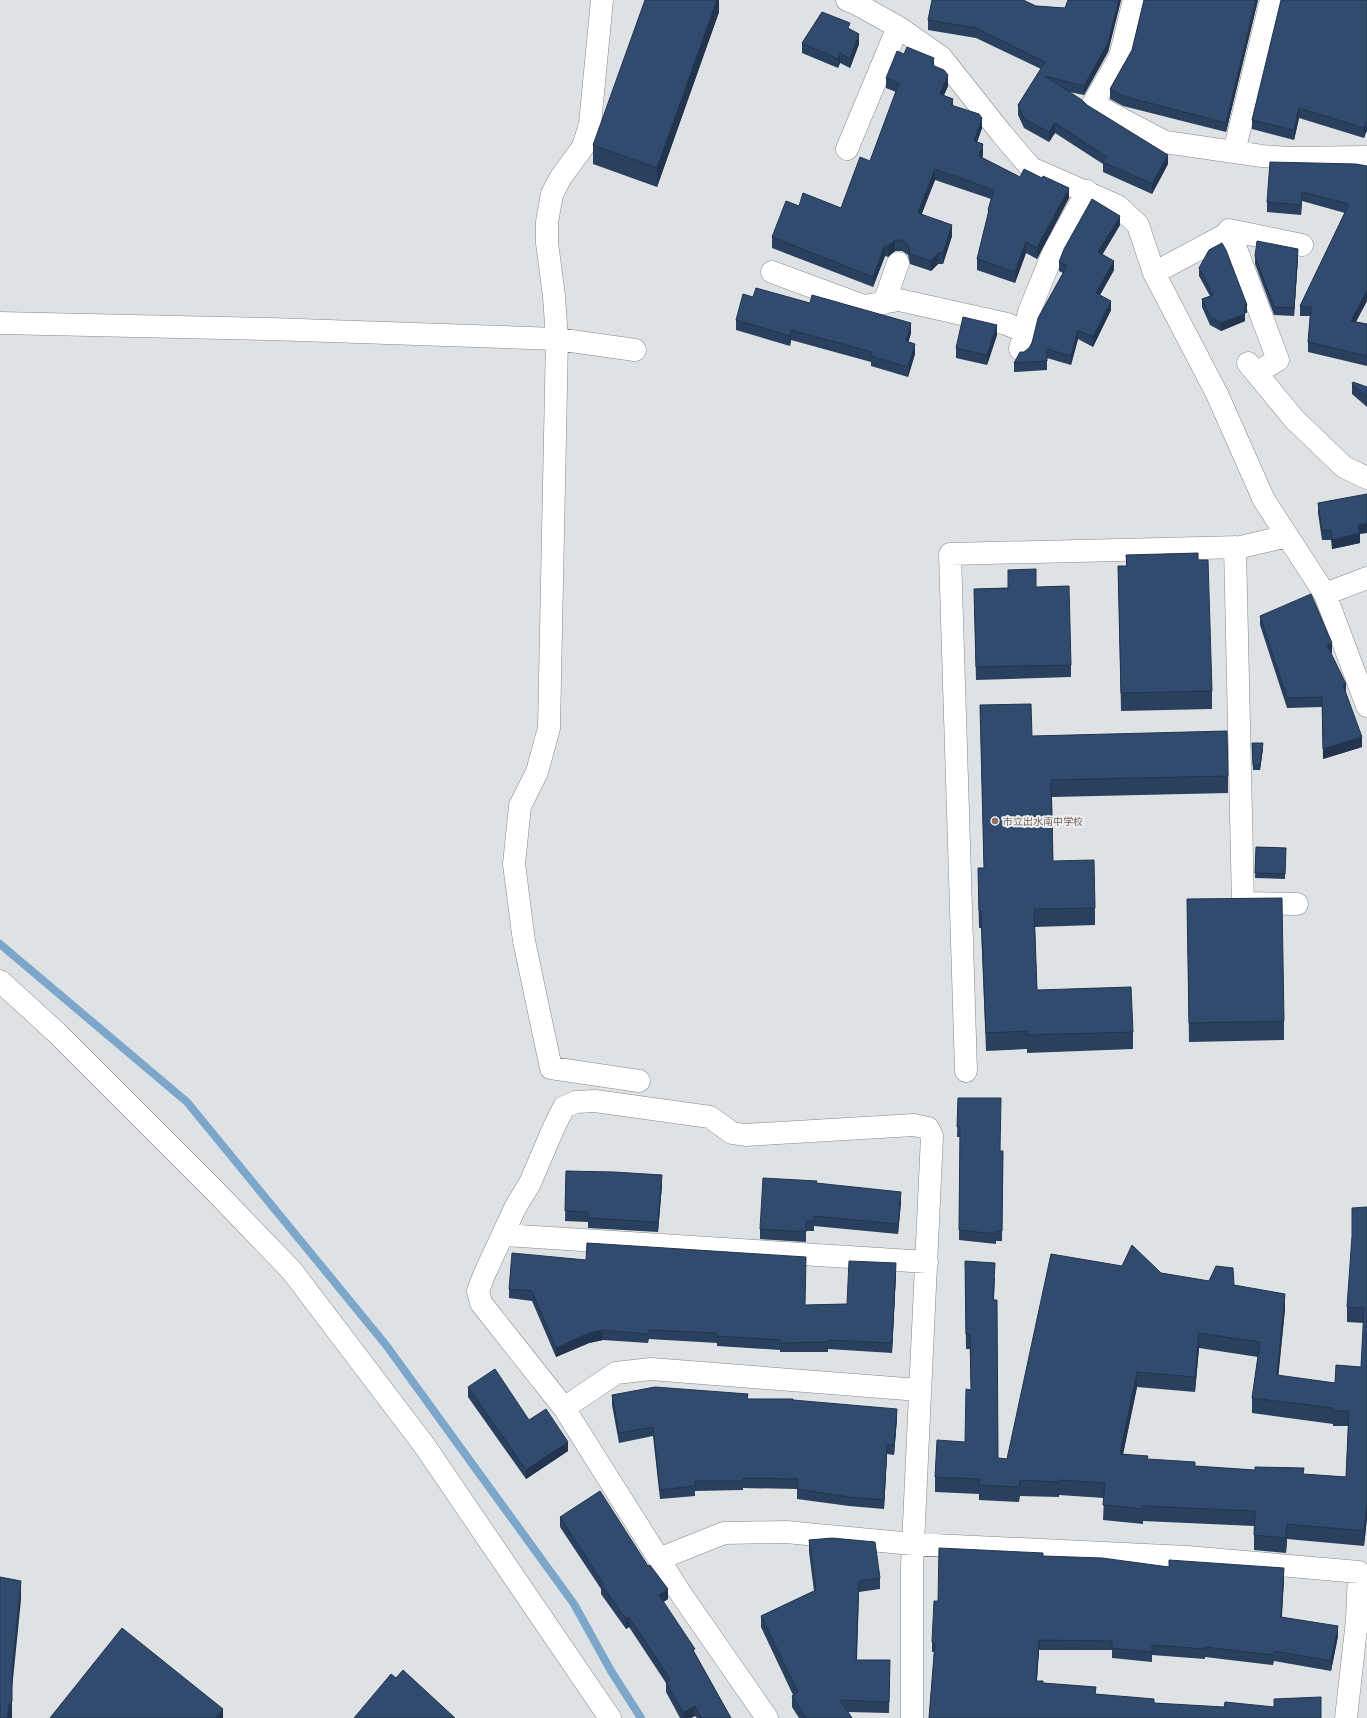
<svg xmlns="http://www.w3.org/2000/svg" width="1367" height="1718" viewBox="0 0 1367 1718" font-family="Quicksand,'Noto Sans JP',sans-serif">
<rect width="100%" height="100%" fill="#dfe2e5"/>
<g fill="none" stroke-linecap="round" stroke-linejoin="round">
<path stroke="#7ca7ca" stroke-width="8" d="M 0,944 L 187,1102 L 386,1345 L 574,1604 L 611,1671 L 641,1718"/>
<g stroke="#85878a" stroke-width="23">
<path id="minor" d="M 602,0 L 590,124 L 583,147 L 561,177 L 552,194 L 547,222 L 547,243 L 554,296 L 557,339 L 549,728 L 537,772 L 520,806 L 514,864 L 524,941 L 551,1068 L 639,1081
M 847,0 L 855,3 L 898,27 L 941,57 L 1002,134 L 1031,168 L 1118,206 L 1138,225 L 1154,273 L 1217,394 L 1264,500 L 1325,594 L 1367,706
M 1134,0 L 1120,57 L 1093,104 L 1165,142 L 1262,156 L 1287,158 L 1367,157
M 847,149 L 898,27
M 1234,152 L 1271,0
M 1229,230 L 1278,360 L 1256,373
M 1229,230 L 1302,245
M 772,272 L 864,306 L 899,300 L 1007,324 L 1024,332
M 1154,273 L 1225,235 L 1229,230
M 884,303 L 898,263
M 0,323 L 270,329 L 557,339 L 635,350
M 1020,349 L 1029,312 L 1053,253 L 1087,191
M 1248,363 L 1294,419 L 1344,467 L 1367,478
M 1235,547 L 1243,903 L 1297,904
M 1325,594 L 1367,578
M 0,981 L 57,1033 L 215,1191 L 292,1271 L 424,1445 L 610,1718
M 966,1071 L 950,554 L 1241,547 L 1287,536
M 503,1235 L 927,1262
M 564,1408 L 616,1373 L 651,1369 L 919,1390
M 659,1559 L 564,1408 L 481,1303 L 478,1291 L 484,1275 L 515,1208 L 530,1183 L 554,1127 L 564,1107 L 576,1102 L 595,1101 L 710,1117 L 732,1133 L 745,1135 L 914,1125 L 928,1128 L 932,1136 L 912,1566 L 912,1718
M 767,1718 L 681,1594 L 659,1559 L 724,1533 L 786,1532 L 913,1544 L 1187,1557 L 1359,1572 L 1357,1620
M 1346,1718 L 1357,1620 L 1367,1622"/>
</g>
<use href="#minor" stroke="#fff" stroke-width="22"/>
</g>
<path fill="#2a405f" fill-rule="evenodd" d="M 719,0 L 719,12 L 657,187 L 593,164 L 593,145 Z
M 1068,0 L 1121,0 L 1108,52 L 1084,95 L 1069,92 L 1168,164 L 1152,194 L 1103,172 L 1103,164 L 1055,133 L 1049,142 L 1024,128 L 1018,115 L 1018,105 L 1041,69 L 976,38 L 928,30 L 928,20 L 1036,6 L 1065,8 Z
M 1144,0 L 1258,0 L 1226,132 L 1123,106 L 1110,99 L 1110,89 L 1132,50 Z
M 1367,0 L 1367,132 L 1366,132 L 1364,138 L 1299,118 L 1294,140 L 1252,129 L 1252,120 Z
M 850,29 L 859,44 L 850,68 L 840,63 L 838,68 L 802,53 L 802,43 Z
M 934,66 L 948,86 L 944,95 L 953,106 L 982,128 L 977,142 L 983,155 L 982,158 L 1020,177 L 1069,198 L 1037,259 L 1026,253 L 1015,283 L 977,270 L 977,259 L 988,217 L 988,210 L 991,199 L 935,180 L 921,214 L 952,236 L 943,264 L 938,264 L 931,271 L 910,264 L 908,255 L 902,251 L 895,251 L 888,257 L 885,256 L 873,287 L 772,248 L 772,237 L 799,206 L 841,208 L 870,161 L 896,92 L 886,88 L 886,78 Z
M 1367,166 L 1367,301 L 1356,322 L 1367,324 L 1367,366 L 1308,352 L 1308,342 L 1310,316 L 1300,316 L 1300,306 L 1345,213 L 1302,201 L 1301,215 L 1267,212 L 1267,202 Z
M 1120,225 L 1102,255 L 1114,270 L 1100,295 L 1111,310 L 1093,347 L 1078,339 L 1071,365 L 1047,358 L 1047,370 L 1014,372 L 1014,363 L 1024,352 L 1029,348 L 1063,273 L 1059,271 L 1059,262 Z
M 1255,256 L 1298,257 L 1294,316 L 1274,315 L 1255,264 Z
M 1199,268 L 1247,305 L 1247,313 L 1245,313 L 1245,321 L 1221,331 L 1210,325 L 1202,307 L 1202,299 L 1210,296 L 1199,276 Z
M 753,297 L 911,333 L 908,342 L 915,354 L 908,377 L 871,366 L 871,362 L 791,340 L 790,346 L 736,330 L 736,320 Z
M 997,335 L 987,365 L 956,358 L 956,348 Z
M 1352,384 L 1367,387 L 1367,407 L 1352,394 Z
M 1318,503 L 1360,534 L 1360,543 L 1332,549 L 1331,540 L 1322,540 L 1318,513 Z
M 1126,555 L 1198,560 L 1212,691 L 1212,709 L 1121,711 L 1118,566 L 1126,566 Z
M 1008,570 L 1036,587 L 1071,665 L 1071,677 L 976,680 L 974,589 L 1008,588 Z
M 1260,616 L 1332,653 L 1331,653 L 1346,693 L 1362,747 L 1323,759 L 1322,707 L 1287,708 L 1260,625 Z
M 980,705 L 1032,736 L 1228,776 L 1228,793 L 1052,797 L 1053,861 L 1095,908 L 1095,925 L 1035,927 L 1037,990 L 1133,1032 L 1133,1049 L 1027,1053 L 1027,1049 L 986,1051 L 981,928 L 979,928 L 978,885 L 978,868 L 984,868 Z
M 1252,743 L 1263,748 L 1260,770 L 1253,770 Z
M 1256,847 L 1286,848 L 1285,879 L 1255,878 Z
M 1187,899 L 1284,1021 L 1284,1040 L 1189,1042 Z
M 958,1098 L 1000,1151 L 1003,1151 L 1002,1241 L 996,1241 L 996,1244 L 959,1240 L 960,1137 L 957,1137 Z
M 566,1171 L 662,1185 L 658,1232 L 588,1228 L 588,1222 L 565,1221 Z
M 817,1183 L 901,1202 L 898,1234 L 814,1226 L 814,1231 L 806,1231 L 806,1242 L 760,1239 L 760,1229 Z
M 1367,1207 L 1367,1518 L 1364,1546 L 1287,1539 L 1286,1553 L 1254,1550 L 1254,1526 L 1143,1521 L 1143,1524 L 1103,1520 L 1104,1498 L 1059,1495 L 1059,1497 L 1020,1496 L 1019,1502 L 979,1500 L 979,1494 L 935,1492 L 935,1477 L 965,1442 L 971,1390 L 970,1349 L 966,1349 L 965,1276 L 995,1278 L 994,1300 L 998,1458 L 1007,1459 L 1161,1273 L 1234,1285 L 1285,1309 L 1278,1376 L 1335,1383 L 1361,1367 L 1364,1323 L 1347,1322 L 1347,1307 ZM 1199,1348 L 1258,1357 L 1252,1398 L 1252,1413 L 1333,1424 L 1333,1426 L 1348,1426 L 1346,1477 L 1195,1466 L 1148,1459 L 1123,1454 L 1137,1387 L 1195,1392 Z
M 896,1273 L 892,1353 L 828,1349 L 828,1352 L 780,1352 L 780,1350 L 717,1346 L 717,1343 L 649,1339 L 648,1343 L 603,1340 L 589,1343 L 556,1357 L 532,1301 L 509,1298 L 509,1289 L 805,1305 L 847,1304 Z
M 468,1387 L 529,1420 L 568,1451 L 526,1479 L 468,1397 Z
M 612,1395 L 793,1400 L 897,1418 L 894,1455 L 887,1454 L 884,1509 L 849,1506 L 797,1499 L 797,1489 L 743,1488 L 743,1490 L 695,1491 L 695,1496 L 660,1499 L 653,1436 L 619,1443 L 612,1405 Z
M 560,1517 L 668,1599 L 663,1602 L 695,1654 L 731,1718 L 697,1718 L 695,1716 L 691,1718 L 680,1718 L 666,1692 L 666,1683 L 629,1627 L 626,1629 L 601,1594 L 601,1589 L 560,1527 Z
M 809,1540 L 880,1578 L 880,1589 L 859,1592 L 857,1660 L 890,1671 L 889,1713 L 847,1712 L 852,1718 L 799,1718 L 792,1707 L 792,1696 L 793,1695 L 761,1627 L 761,1616 L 814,1591 L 809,1552 Z
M 1043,1556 L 1284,1578 L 1282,1617 L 1338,1636 L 1331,1671 L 1274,1661 L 1273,1665 L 1205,1657 L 1205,1659 L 1152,1655 L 1152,1662 L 1112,1658 L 1112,1650 L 1039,1650 L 1037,1681 L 1043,1683 L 1096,1694 L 1154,1703 L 1321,1718 L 929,1718 L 934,1652 L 932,1652 L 932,1642 L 938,1601 Z"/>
<path fill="#22344e" d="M 717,0 L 719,0 L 719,12 L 657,187 L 657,168 Z
M 1119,0 L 1121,0 L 1108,52 L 1084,95 L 1084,86 Z
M 1256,0 L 1258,0 L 1226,132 L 1226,123 Z
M 859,34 L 859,44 L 850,68 L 850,59 Z
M 840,53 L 840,63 L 838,68 L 838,59 Z
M 934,58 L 934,69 L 932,65 Z
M 948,75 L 948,86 L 940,104 L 940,94 Z
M 953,99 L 953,110 L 951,105 Z
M 1299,108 L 1299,118 L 1294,140 L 1294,130 Z
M 982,118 L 982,128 L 974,151 L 974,141 Z
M 1366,122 L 1366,132 L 1364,138 L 1364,128 Z
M 1055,123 L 1055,133 L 1049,142 L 1049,132 Z
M 983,144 L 983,155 L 979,167 L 979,156 Z
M 1168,155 L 1168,164 L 1152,194 L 1152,184 Z
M 935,169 L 935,180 L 918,224 L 918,213 Z
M 1069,188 L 1069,198 L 1037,259 L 1037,248 Z
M 1302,192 L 1302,201 L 1301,215 L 1301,205 Z
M 1120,216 L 1120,225 L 1098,262 L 1098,252 Z
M 952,225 L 952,236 L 943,264 L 943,253 Z
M 895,240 L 895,251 L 888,257 L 888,246 Z
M 1026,242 L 1026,253 L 1015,283 L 1015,272 Z
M 885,245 L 885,256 L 873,287 L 873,277 Z
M 1298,249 L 1298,257 L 1294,316 L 1294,308 Z
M 938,253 L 938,264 L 931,271 L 931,261 Z
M 1114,261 L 1114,270 L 1096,302 L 1096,293 Z
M 1367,291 L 1367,301 L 1351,330 L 1351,321 Z
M 1111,301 L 1111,310 L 1093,347 L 1093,337 Z
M 1245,305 L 1245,321 L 1221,331 L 1221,323 Z
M 911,323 L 911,333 L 906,351 L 906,341 Z
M 997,325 L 997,335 L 987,365 L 987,355 Z
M 791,330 L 791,340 L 790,346 L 790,336 Z
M 1078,330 L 1078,339 L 1071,365 L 1071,356 Z
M 915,344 L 915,354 L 908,377 L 908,367 Z
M 1367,523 L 1367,533 L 1360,534 L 1360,543 L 1332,549 L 1332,540 L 1358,525 Z
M 1332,643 L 1332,653 L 1327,655 L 1327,645 Z
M 1346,684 L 1346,694 L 1343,685 Z
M 1362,737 L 1362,747 L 1323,759 L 1323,749 Z
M 1263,743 L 1263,748 L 1260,770 L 1260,765 Z
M 662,1175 L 662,1185 L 658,1232 L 658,1222 Z
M 901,1192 L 901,1202 L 898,1234 L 898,1224 Z
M 896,1263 L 896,1273 L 892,1353 L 892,1343 Z
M 1285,1294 L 1285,1309 L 1277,1390 L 1277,1375 Z
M 603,1330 L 603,1340 L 589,1343 L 556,1357 L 556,1348 L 589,1333 Z
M 1199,1333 L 1199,1348 L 1195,1392 L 1195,1377 Z
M 1137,1372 L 1137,1387 L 1120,1469 L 1120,1454 Z
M 897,1409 L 897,1418 L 894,1455 L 894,1445 Z
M 568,1442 L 568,1451 L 526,1479 L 526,1470 Z
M 887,1445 L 887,1454 L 884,1509 L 884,1500 Z
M 1367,1503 L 1367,1518 L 1364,1546 L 1364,1531 Z
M 1287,1524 L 1287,1539 L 1286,1553 L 1286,1538 Z
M 1284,1568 L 1284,1578 L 1281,1626 L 1281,1617 Z
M 21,1581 L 21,1600 L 12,1689 L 12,1718 L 7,1718 Z
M 668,1589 L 668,1599 L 659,1605 L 659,1595 Z
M 629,1617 L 629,1627 L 626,1629 L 626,1619 Z
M 1338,1626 L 1338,1636 L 1331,1671 L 1331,1661 Z
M 1039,1640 L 1039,1650 L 1036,1691 L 1036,1681 Z
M 695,1706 L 695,1716 L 691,1718 L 683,1718 L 683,1713 Z
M 223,1709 L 223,1718 L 215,1718 Z"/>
<path fill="#314b6f" stroke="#22344e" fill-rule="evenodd" d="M 645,0 L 717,0 L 657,168 L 593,145 Z
M 932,0 L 1023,0 L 1036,6 L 1065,8 L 1068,0 L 1119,0 L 1108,43 L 1084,86 L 1045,76 L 1082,100 L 1087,105 L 1168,155 L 1152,184 L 1103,162 L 1107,157 L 1055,123 L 1049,132 L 1024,119 L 1018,105 L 1045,62 L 976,28 L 928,20 Z
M 1144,0 L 1256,0 L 1226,123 L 1123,96 L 1110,89 L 1132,50 Z
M 1281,0 L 1367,0 L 1367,123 L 1366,122 L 1364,128 L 1299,108 L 1294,130 L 1252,120 Z
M 822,12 L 850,23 L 848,28 L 859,34 L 850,59 L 840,53 L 838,59 L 802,43 Z
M 907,47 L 934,58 L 932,65 L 944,70 L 948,75 L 940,94 L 953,99 L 951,105 L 979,114 L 982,118 L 974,141 L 983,144 L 979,156 L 1020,177 L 1024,169 L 1042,178 L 1043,176 L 1069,188 L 1037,248 L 1026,242 L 1015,272 L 977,259 L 989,210 L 988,210 L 994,190 L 935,169 L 918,213 L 952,225 L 943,253 L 938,253 L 931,261 L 910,254 L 908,245 L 902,240 L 895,240 L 888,246 L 885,245 L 873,277 L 772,237 L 786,201 L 799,206 L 803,193 L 841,208 L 860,157 L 870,161 L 899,83 L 886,78 L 897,51 L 904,54 Z
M 1270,162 L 1356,164 L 1367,166 L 1367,291 L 1351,321 L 1367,324 L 1367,356 L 1308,342 L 1311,307 L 1300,306 L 1349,204 L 1302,192 L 1301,205 L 1267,202 Z
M 1092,199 L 1120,216 L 1098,252 L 1114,261 L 1096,293 L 1111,301 L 1093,337 L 1078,330 L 1071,356 L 1047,349 L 1047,361 L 1014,363 L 1020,352 L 1024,352 L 1029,348 L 1032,343 L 1038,318 L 1067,266 L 1059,262 L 1064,249 Z
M 1257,241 L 1298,249 L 1294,308 L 1274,307 L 1255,256 Z
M 1222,243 L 1226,250 L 1247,305 L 1245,305 L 1245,314 L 1221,323 L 1210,317 L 1202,299 L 1213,295 L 1199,268 L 1209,250 Z
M 756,288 L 810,303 L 812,295 L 911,323 L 906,341 L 915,344 L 908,367 L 871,356 L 872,352 L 791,330 L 790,336 L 736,320 L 743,294 L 753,297 Z
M 963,317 L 997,325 L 987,355 L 956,348 Z
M 1353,382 L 1367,387 L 1367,397 L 1352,384 Z
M 1367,494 L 1367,523 L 1358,525 L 1360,533 L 1332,540 L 1331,530 L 1322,530 L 1318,503 Z
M 1198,553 L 1198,560 L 1208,560 L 1212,691 L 1121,693 L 1118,566 L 1127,566 L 1126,555 Z
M 1036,569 L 1036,587 L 1069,586 L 1071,665 L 976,667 L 974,589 L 1008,588 L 1008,570 Z
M 1311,594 L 1332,643 L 1327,645 L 1346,684 L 1343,685 L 1362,737 L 1323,749 L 1322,697 L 1287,698 L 1260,616 Z
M 1031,704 L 1032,736 L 1227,731 L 1228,776 L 1051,780 L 1053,861 L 1094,860 L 1095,908 L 1034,909 L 1037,990 L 1131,987 L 1133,1032 L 1027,1035 L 1028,1031 L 986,1033 L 981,911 L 979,911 L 978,868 L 984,868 L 980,705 Z
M 1252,743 L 1263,743 L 1260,765 L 1253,765 Z
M 1256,847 L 1286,848 L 1285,874 L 1255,873 Z
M 1282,898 L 1284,1021 L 1189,1023 L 1187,899 Z
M 958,1098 L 1001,1098 L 1000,1151 L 1003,1151 L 1002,1231 L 996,1231 L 996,1234 L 959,1230 L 960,1127 L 957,1127 Z
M 566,1171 L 614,1172 L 662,1175 L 658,1222 L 588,1218 L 588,1212 L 565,1211 Z
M 763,1178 L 817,1181 L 816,1183 L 901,1192 L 898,1224 L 814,1216 L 814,1221 L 806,1221 L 806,1232 L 760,1229 Z
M 1367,1207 L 1367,1503 L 1364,1531 L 1287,1524 L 1286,1538 L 1254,1535 L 1255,1511 L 1143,1506 L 1143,1509 L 1103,1505 L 1105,1483 L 1059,1480 L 1059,1482 L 1020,1480 L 1019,1487 L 979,1485 L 980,1479 L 935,1477 L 937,1440 L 965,1442 L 966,1389 L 971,1390 L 970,1334 L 966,1334 L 965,1261 L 995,1263 L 993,1300 L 997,1300 L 998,1458 L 1007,1459 L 1051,1254 L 1122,1266 L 1132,1245 L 1161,1273 L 1209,1281 L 1216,1266 L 1233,1268 L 1234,1285 L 1285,1294 L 1277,1375 L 1335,1383 L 1336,1365 L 1361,1367 L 1364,1308 L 1347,1307 L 1352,1236 L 1352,1208 ZM 1199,1333 L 1260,1342 L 1252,1398 L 1333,1408 L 1333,1411 L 1349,1411 L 1346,1477 L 1303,1474 L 1304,1468 L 1255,1467 L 1255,1470 L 1195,1466 L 1195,1462 L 1147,1459 L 1148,1456 L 1120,1454 L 1137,1372 L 1195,1377 Z
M 587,1243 L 806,1257 L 805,1305 L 847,1304 L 849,1261 L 896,1263 L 892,1343 L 828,1340 L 828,1342 L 780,1343 L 780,1340 L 717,1336 L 717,1333 L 649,1330 L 648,1334 L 603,1330 L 589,1333 L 556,1348 L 532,1291 L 509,1289 L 512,1253 L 586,1260 Z
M 495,1369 L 529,1420 L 546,1409 L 568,1442 L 526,1470 L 468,1387 Z
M 655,1387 L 748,1394 L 747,1399 L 793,1399 L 793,1400 L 897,1409 L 894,1445 L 887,1445 L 884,1500 L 849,1497 L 797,1489 L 798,1479 L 743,1478 L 743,1481 L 695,1481 L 695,1486 L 660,1490 L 653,1427 L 619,1433 L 612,1395 Z
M 600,1491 L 648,1566 L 650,1565 L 668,1589 L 659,1595 L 695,1649 L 693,1650 L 731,1718 L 702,1718 L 695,1706 L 683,1713 L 666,1682 L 670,1679 L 629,1617 L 626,1619 L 601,1584 L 603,1583 L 560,1517 Z
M 832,1538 L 875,1542 L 880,1578 L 859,1581 L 856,1660 L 890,1660 L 889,1702 L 840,1700 L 852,1718 L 806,1718 L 792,1696 L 798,1692 L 761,1616 L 816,1590 L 809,1540 Z
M 939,1548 L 1043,1553 L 1043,1556 L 1102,1558 L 1169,1567 L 1169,1560 L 1284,1568 L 1281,1617 L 1338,1626 L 1331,1661 L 1274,1651 L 1273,1655 L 1205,1647 L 1205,1649 L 1152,1645 L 1152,1652 L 1112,1648 L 1112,1641 L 1039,1640 L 1036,1681 L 1043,1681 L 1043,1683 L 1096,1687 L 1095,1694 L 1154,1699 L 1154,1703 L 1224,1707 L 1225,1702 L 1274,1707 L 1274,1699 L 1321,1697 L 1321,1718 L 929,1718 L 935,1643 L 932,1642 L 934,1601 L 938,1601 Z
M 0,1577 L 21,1581 L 12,1670 L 12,1701 L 9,1705 L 7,1718 L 0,1718 Z
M 122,1628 L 223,1709 L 215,1718 L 50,1718 Z
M 403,1670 L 455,1718 L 354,1718 L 391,1674 L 396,1678 Z"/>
<circle fill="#8d6e63" stroke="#edeff3" stroke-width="1.5" cx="995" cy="821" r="4"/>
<g text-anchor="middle" stroke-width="4" stroke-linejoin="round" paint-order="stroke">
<g font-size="10" fill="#785e54" stroke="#edeff3" text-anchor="start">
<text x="1003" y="825">市立出水南中学校</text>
</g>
</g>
</svg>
